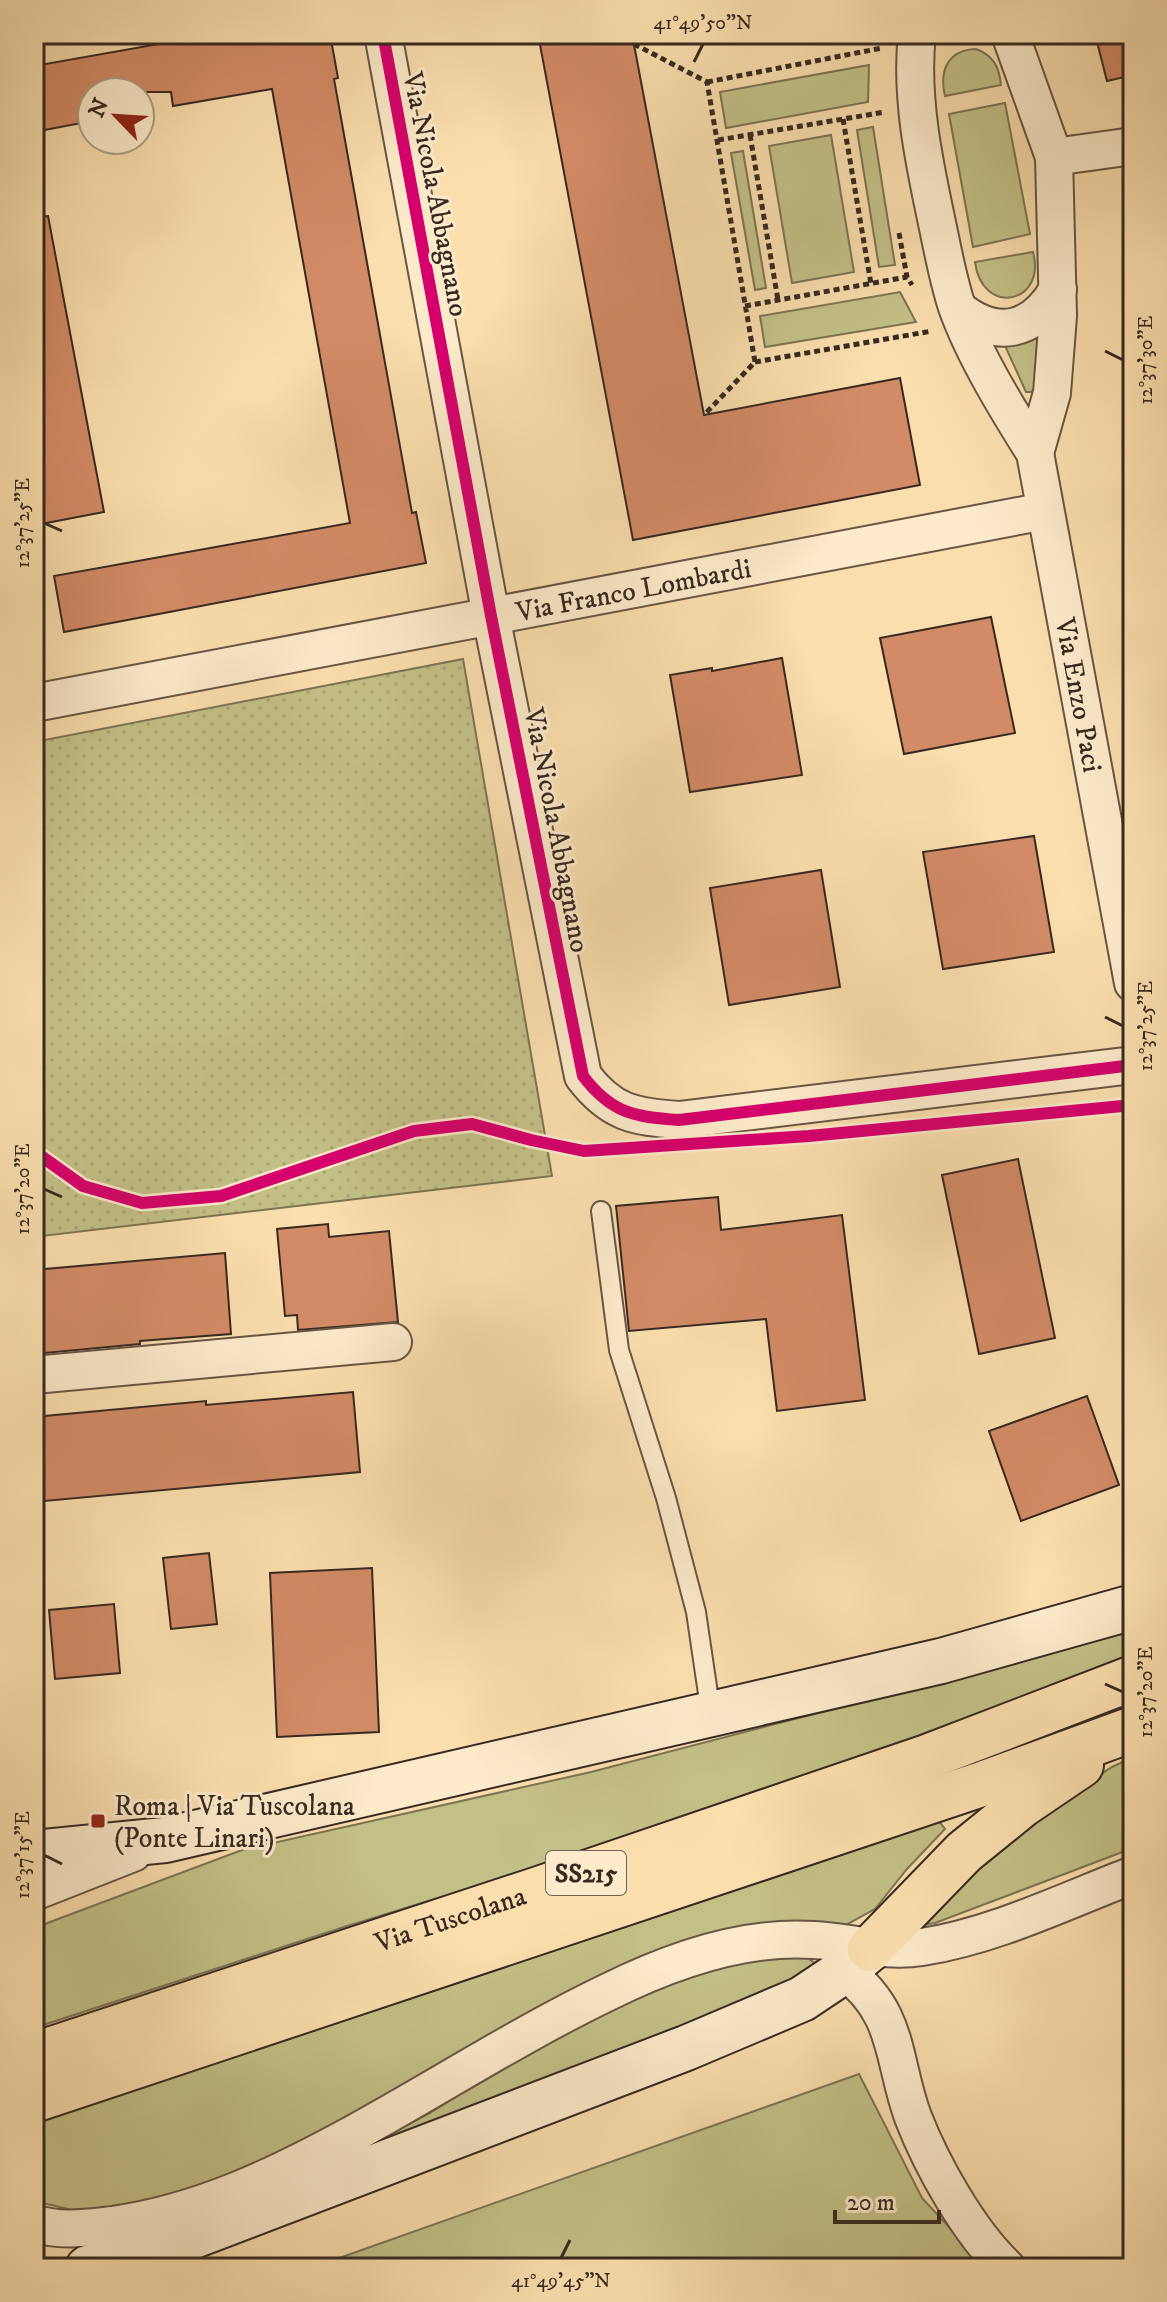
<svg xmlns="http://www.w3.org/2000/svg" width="1167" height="2302" viewBox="0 0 1167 2302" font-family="'IM FELL DW Pica',serif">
<defs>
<pattern id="park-dots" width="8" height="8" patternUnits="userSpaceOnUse" patternTransform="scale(2)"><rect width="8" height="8" fill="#c3c087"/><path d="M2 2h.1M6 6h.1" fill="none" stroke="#a8a574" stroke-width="1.8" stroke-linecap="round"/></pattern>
</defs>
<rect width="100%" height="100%" fill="#fbdeae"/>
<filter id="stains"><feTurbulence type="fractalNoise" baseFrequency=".0025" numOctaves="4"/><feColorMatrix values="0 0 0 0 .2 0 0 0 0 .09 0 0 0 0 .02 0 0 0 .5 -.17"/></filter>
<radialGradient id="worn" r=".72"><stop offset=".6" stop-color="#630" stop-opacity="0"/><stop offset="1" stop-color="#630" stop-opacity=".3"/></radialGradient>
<path fill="#c3c087" stroke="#7c7454" stroke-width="2" d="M 976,49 C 994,56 999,67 1001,85 L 945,96 C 939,70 948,50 976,49 Z
M 869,65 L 868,102 L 726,128 L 720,92 Z
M 1005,103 L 1030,234 L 973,247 L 949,114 Z
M 873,127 L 895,265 L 879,267 L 857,130 Z
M 831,135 L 854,272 L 792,283 L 769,146 Z
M 743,151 L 766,288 L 755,290 L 731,153 Z
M 1033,252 C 1047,304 982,317 975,262 Z
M 900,292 L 916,322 L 765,347 L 760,316 Z
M 1038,332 L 1035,388 L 1031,392 L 1026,392 L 1002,339 Z
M 1133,1631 L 1133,1655 L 983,1719 L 772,1795 L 344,1927 L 34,2028 L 34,1928 L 242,1850 L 591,1772 Z
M 1133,1757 L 1133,1848 L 935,1923 L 915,1926 L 1014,1830 L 1112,1767 Z
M 938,1820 L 945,1829 L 907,1869 L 875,1909 L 846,1925 L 793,1925 L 290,2158 L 158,2206 L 72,2210 L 34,2201 L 34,2116 Z
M 789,1953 L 804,1956 L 818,1965 L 758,2002 L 322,2171 L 430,2113 L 570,2025 L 628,1998 L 731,1964 Z
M 859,2074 L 922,2198 L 987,2268 L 311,2268 Z"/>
<path fill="url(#park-dots)" stroke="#7c7454" stroke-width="2" d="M 463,659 L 552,1176 L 34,1237 L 34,742 Z"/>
<path fill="#d28b66" stroke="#362921" stroke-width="2" d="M 215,34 L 330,34 L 338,78 L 334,79 L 412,513 L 416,512 L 426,563 L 64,632 L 54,576 L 350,523 L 272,89 L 173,106 L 171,92 L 92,92 L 92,121 L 34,132 L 34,66 Z
M 538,34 L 632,34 L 704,415 L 900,378 L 920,485 L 633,540 Z
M 1095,34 L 1133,34 L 1133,75 L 1107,81 Z
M 48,216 L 104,512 L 41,524 L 34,485 L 34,217 Z
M 991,617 L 1015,733 L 904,754 L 880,638 Z
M 782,658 L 802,775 L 690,792 L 670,675 L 712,668 L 712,671 Z
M 1034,836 L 1054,952 L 943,969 L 923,852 Z
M 821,870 L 840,987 L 729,1005 L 710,888 Z
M 1018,1159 L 1055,1338 L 979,1354 L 942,1175 Z
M 718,1197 L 721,1230 L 842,1215 L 865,1400 L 777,1411 L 766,1319 L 629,1331 L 616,1206 Z
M 328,1224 L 329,1237 L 389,1231 L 398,1322 L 298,1330 L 297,1315 L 285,1316 L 277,1229 Z
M 225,1253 L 231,1334 L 140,1341 L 140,1344 L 34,1354 L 34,1270 Z
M 353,1392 L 360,1472 L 34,1502 L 34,1417 L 206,1401 L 206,1405 Z
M 1087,1396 L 1119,1485 L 1021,1521 L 989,1431 Z
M 209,1553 L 217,1624 L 171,1629 L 163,1558 Z
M 372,1568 L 379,1732 L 277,1737 L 270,1573 Z
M 114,1604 L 120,1673 L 55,1679 L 49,1610 Z"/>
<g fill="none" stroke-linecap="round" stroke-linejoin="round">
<g stroke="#675644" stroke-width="22">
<path id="lane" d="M 601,1211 L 619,1350 L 666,1498 L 696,1612 L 711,1714"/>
</g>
<g stroke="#675644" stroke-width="40">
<g id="street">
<path d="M 383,34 L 491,616 L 583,1076 C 611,1113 634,1117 679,1120 L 1133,1065"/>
<path d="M 917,34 C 910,96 924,162 937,223 C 943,251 948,280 957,307 C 974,355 1008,410 1035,453 L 1052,393 L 1058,316 L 1054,157 L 1010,34"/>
<path d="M 1054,157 L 1133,146"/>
<path d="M 958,309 C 997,340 1033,332 1058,289"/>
<path id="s1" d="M 1035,453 L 1133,983"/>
<path id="s2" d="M 34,703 L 1045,511"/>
<path d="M 34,1375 L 393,1342"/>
<path d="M 34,1892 L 133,1853"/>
<path d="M 844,1971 C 900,2012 892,2060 913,2117 C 932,2166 969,2232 1007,2268"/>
<path d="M 34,2223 C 59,2232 86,2228 112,2225 C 199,2213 276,2176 353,2134 C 437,2088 519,2035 606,1993 C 668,1962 744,1935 814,1940 C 851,1942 885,1953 922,1947 C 994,1936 1065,1901 1133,1875"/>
</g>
</g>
<g stroke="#362921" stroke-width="48">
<path id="secondary" d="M 34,1853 L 165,1840 L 941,1661 L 1133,1607
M 88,2268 L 178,2242 L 686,2048 L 802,1999 L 844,1971 L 870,1949"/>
</g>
<g stroke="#362921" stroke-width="48">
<g id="primary">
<path d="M 870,1949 L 964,1852 L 1022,1805 L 1081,1765"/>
<path id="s3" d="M 34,2055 L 539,1889 L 927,1757 L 1133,1678"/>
<path d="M 34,2100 L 985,1783 L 1133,1729"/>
</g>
</g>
<path stroke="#362921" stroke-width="5" stroke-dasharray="6 4" stroke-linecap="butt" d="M 634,44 L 707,82 L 755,362 L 704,415
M 707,82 L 882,48
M 843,119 L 871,284
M 750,135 L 778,300
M 718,140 L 885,112
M 899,233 L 907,277 L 912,285
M 745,306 L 907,277
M 755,362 L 932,331"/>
<use href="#lane" stroke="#fceaca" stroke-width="18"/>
<use href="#street" stroke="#fceaca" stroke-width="36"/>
<use href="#secondary" stroke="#fceaca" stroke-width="44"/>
<use href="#primary" stroke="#fbdeae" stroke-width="44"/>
<g stroke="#fceaca" stroke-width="17">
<path id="cycleway" d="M 383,34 L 491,616 L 583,1076 C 611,1113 634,1117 679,1120 L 1133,1065
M 34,1151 L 83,1186 L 142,1203 L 221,1196 L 414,1131 L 472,1124 L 531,1140 L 584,1151 L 809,1136 L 1133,1105"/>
</g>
<use href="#cycleway" stroke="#d6006c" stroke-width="12"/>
</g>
<path fill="none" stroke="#362921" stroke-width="3" d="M 694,62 L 703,44M 1105,351 L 1123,360M 44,523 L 62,531M 1105,1017 L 1123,1026M 44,1189 L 62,1197M 1105,1684 L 1123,1692M 44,1855 L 62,1864M 561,2258 L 570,2240"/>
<rect fill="#8f2418" stroke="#fceaca" stroke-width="3" x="90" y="1813" width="16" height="16" rx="4"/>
<g text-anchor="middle" stroke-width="6" stroke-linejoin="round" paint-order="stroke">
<rect fill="#fceaca" stroke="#716354" stroke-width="2" x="546" y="1851" width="80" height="44" rx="6"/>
<g font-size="26" font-weight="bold" fill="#362921">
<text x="586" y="1882">SS215</text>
</g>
<g font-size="28" fill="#362921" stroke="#fceaca">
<text transform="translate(437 194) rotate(79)" y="10">Via Nicola Abbagnano</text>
<text dy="10" stroke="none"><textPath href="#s2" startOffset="610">Via Franco Lombardi</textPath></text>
<text dy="10" stroke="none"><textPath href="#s1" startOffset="246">Via Enzo Paci</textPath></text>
<text transform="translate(558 830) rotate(79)" y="10">Via Nicola Abbagnano</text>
<text dy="10" stroke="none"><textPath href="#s3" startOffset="438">Via Tuscolana</textPath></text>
</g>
<g font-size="28" fill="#362921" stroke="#fceaca" text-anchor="start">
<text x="114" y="1815">Roma | Via Tuscolana<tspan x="114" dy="32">(Ponte Linari)</tspan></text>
</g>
</g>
<rect width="1167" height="2302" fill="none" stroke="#fbdeae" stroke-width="88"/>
<g transform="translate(116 116) rotate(295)"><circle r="38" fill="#fceaca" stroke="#ad9d86" stroke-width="2"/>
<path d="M0-6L14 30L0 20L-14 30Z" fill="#8f2418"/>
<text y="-12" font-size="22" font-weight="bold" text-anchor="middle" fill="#362921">N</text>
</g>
<path d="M835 2210v12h104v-12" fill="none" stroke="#362921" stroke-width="4"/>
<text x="847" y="2210" font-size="24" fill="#362921" stroke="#fceaca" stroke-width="6" paint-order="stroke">20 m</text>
<rect x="44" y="44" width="1079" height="2214" fill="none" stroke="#362921" stroke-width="3"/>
<g font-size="20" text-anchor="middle" fill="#362921">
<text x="703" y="29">41°49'50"N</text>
<text transform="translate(1145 360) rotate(-90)" y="7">12°37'30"E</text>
<text transform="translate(22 523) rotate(-90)" y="7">12°37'25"E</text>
<text transform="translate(1145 1026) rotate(-90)" y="7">12°37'25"E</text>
<text transform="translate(22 1189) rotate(-90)" y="7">12°37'20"E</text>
<text transform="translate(1145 1692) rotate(-90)" y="7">12°37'20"E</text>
<text transform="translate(22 1855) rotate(-90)" y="7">12°37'15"E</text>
<text x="561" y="2287">41°49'45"N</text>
</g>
<rect width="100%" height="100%" filter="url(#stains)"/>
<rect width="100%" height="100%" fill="url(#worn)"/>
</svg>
